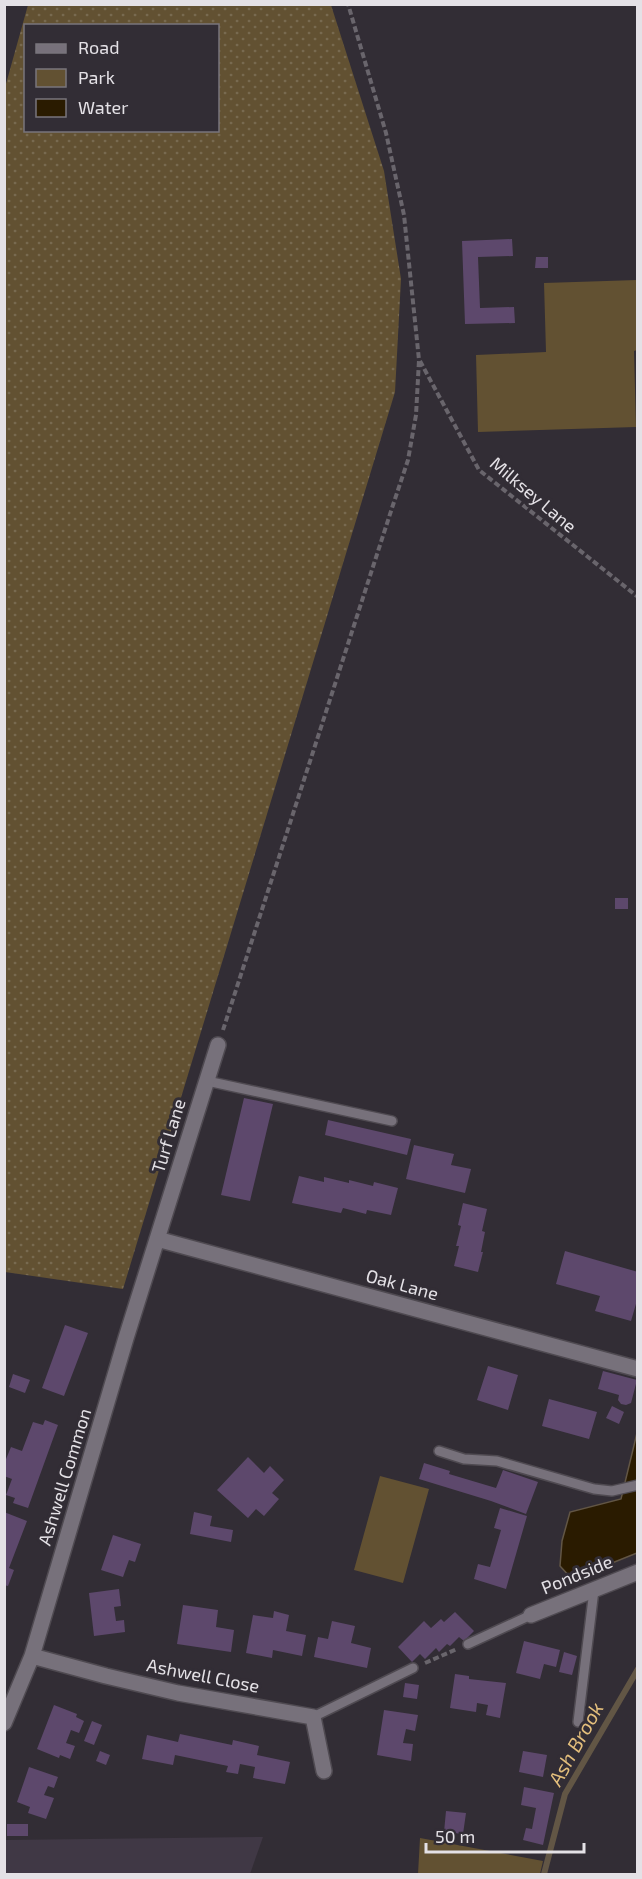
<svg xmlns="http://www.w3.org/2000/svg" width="642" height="1879" viewBox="0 0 642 1879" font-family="'Exo 2',sans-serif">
<defs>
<pattern id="grass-dots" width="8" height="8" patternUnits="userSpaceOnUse" patternTransform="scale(1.5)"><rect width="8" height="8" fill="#625132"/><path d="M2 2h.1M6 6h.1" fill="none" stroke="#786a50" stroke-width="1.8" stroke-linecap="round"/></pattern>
</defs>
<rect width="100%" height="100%" fill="#322d35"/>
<path fill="#403845" d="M 263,1837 L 250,1874 L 5,1874 L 5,1840 Z"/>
<path fill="url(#grass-dots)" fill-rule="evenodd" d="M 28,5 L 331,5 L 384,171 L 401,279 L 395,392 L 123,1289 L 5,1272 L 4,91 ZM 26,26 L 218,26 L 218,130 L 26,130 Z"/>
<path fill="#625132" d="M 637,280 L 637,350 L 634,351 L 636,427 L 478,432 L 476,355 L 546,352 L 544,283 Z
M 380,1476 L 429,1489 L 403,1583 L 354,1570 Z
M 420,1838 L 543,1861 L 540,1874 L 418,1874 Z"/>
<path fill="#2a1b00" stroke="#625645" stroke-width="1.5" d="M 637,1433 L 637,1553 L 572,1579 L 560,1566 L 562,1541 L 570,1512 L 621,1499 Z"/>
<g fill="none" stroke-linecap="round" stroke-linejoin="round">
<path stroke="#625645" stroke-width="6" d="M 544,1874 L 565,1794 L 638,1669"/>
</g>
<path fill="#5d486c" d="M 512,239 L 513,256 L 478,257 L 480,308 L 514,307 L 515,323 L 465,324 L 462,241 Z
M 536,257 L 548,257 L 548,268 L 535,268 Z
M 615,898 L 628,898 L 628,909 L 615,909 Z
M 244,1098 L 273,1104 L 250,1201 L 221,1195 Z
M 328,1120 L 411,1139 L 407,1155 L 325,1135 Z
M 414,1145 L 454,1154 L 451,1165 L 471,1169 L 465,1193 L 406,1179 Z
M 299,1176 L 324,1182 L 324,1177 L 349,1183 L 349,1180 L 373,1186 L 374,1182 L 398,1188 L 391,1215 L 367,1210 L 366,1214 L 343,1208 L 341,1213 L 292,1203 Z
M 463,1203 L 487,1209 L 482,1231 L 485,1232 L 481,1252 L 483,1252 L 478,1272 L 454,1266 L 459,1246 L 456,1246 L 461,1226 L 458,1225 Z
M 565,1251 L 638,1272 L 638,1297 L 631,1321 L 595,1311 L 600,1296 L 556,1284 Z
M 65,1325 L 88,1333 L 64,1396 L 42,1388 Z
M 488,1366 L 518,1375 L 508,1410 L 477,1400 Z
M 603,1371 L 637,1380 L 631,1403 L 626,1405 L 621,1404 L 618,1400 L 619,1395 L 598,1389 Z
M 13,1374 L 30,1380 L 25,1393 L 9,1387 Z
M 549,1399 L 597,1412 L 589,1439 L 542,1426 Z
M 612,1406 L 624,1412 L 619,1424 L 606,1418 Z
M 45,1420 L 58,1425 L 28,1508 L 13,1503 L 15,1498 L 6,1495 L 12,1479 L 4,1476 L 4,1464 L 11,1447 L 22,1451 L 33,1422 L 43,1425 Z
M 248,1457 L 264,1473 L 270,1466 L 284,1480 L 272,1493 L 279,1499 L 264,1516 L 256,1509 L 248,1518 L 217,1490 Z
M 424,1463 L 450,1471 L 449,1474 L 496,1488 L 503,1470 L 538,1482 L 526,1514 L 491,1501 L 419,1479 Z
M 500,1508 L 527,1516 L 506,1589 L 474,1579 L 478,1564 L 490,1567 L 501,1530 L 494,1528 Z
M 4,1512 L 27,1521 L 9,1568 L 14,1570 L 8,1586 L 4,1585 Z
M 194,1512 L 212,1516 L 210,1526 L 233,1530 L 231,1542 L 190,1534 Z
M 113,1535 L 141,1544 L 135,1562 L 129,1560 L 123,1577 L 101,1570 Z
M 119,1589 L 121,1606 L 114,1607 L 116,1621 L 124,1620 L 125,1632 L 94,1636 L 89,1593 Z
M 183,1605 L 218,1610 L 216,1627 L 234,1630 L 231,1652 L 177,1644 Z
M 274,1611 L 289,1615 L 286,1631 L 306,1635 L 302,1656 L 273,1650 L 272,1658 L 246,1653 L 253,1615 L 273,1618 Z
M 455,1612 L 474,1631 L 464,1641 L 459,1637 L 450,1646 L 447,1644 L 439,1652 L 436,1648 L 425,1659 L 420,1654 L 412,1662 L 398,1647 L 424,1621 L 431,1628 L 441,1619 L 444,1622 Z
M 332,1621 L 355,1626 L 351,1643 L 371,1648 L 367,1668 L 314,1657 L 318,1637 L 328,1639 Z
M 524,1641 L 560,1650 L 556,1667 L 544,1664 L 540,1679 L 516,1673 Z
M 564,1652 L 577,1656 L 572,1675 L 559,1672 Z
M 455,1674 L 469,1676 L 469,1679 L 506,1683 L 500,1718 L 486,1715 L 488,1705 L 477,1703 L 476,1712 L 450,1708 Z
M 405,1683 L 419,1685 L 417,1699 L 403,1697 Z
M 54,1705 L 77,1714 L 76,1717 L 84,1721 L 79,1733 L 71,1730 L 66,1743 L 75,1746 L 70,1759 L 60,1755 L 59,1758 L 37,1749 Z
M 384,1710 L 418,1715 L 415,1731 L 406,1729 L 403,1743 L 413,1744 L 411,1761 L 377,1755 Z
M 92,1721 L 102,1725 L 94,1745 L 84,1741 Z
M 180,1734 L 232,1745 L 233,1740 L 259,1746 L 257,1755 L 290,1762 L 285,1784 L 253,1778 L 255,1767 L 240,1764 L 238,1774 L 226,1772 L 228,1766 L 175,1755 L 173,1765 L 142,1759 L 147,1735 L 178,1742 Z
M 100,1751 L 110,1755 L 106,1765 L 96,1761 Z
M 523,1751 L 547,1755 L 543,1777 L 519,1772 Z
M 29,1767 L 58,1777 L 54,1788 L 48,1786 L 44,1795 L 54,1798 L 46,1819 L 28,1813 L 30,1807 L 17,1802 Z
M 524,1787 L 554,1793 L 543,1845 L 523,1840 L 526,1828 L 532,1829 L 536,1808 L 521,1805 Z
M 446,1811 L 466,1813 L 463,1834 L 444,1832 Z
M 7,1824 L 28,1824 L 28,1836 L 7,1836 Z"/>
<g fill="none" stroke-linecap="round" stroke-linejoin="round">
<g stroke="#4f4a51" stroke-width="12">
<path id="service" d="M 207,1081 L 392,1121
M 439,1451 L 464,1459 L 497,1461 L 594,1489 L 612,1491 L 638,1485
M 468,1644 L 531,1615
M 313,1717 L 413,1668
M 578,1722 L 594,1590"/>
</g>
<g stroke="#4f4a51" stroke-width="18">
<path id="minor" d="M 157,1239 L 638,1369
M 531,1615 L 638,1572
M 32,1656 L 106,1676 L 178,1693 L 313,1717 L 324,1771
M 4,1723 L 32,1656 L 126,1338 L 218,1045"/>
</g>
<path stroke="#69656c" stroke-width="4" stroke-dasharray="6 3" stroke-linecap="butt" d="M 420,361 L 479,470 L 638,597
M 223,1030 L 392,508 L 408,460 L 416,415 L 419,360 L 404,215 L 386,133 L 348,4
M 425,1663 L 457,1649"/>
<use href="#service" stroke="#77717b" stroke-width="9"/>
<use href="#minor" stroke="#77717b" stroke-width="15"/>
</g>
<g text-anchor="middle" stroke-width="6" stroke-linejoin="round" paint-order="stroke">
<g font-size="18" fill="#e4e1e6" stroke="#322d35">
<text transform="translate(533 495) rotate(40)" y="6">Milksey Lane</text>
<text transform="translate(169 1136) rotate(-73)" y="6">Turf Lane</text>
<text transform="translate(402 1285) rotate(15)" y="6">Oak Lane</text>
<text transform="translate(65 1477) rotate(-73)" y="6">Ashwell Common</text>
<text transform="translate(577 1575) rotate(-22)" y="6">Pondside</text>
<text transform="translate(203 1676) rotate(11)" y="6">Ashwell Close</text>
</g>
<g font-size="20" font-style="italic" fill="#e3be7c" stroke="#322d35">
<text transform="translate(576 1744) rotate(-61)" y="7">Ash Brook</text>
</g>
</g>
<rect width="642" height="1879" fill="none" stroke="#e4e1e6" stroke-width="12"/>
<rect x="24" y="24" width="195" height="108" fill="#322d35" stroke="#79757c" stroke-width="1.5"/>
<rect x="36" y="44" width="30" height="9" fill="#77717b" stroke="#79757c" stroke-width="1.5"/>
<text x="78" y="54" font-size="18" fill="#e4e1e6">Road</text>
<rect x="36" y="69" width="30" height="18" fill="#625132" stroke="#79757c" stroke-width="1.5"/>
<text x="78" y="84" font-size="18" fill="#e4e1e6">Park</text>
<rect x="36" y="99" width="30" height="18" fill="#2a1b00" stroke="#79757c" stroke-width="1.5"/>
<text x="78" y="114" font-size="18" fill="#e4e1e6">Water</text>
<path d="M426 1843v9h158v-9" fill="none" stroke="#e4e1e6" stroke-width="3"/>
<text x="435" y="1843" font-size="18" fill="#e4e1e6" stroke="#322d35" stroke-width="4.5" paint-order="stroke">50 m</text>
</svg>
